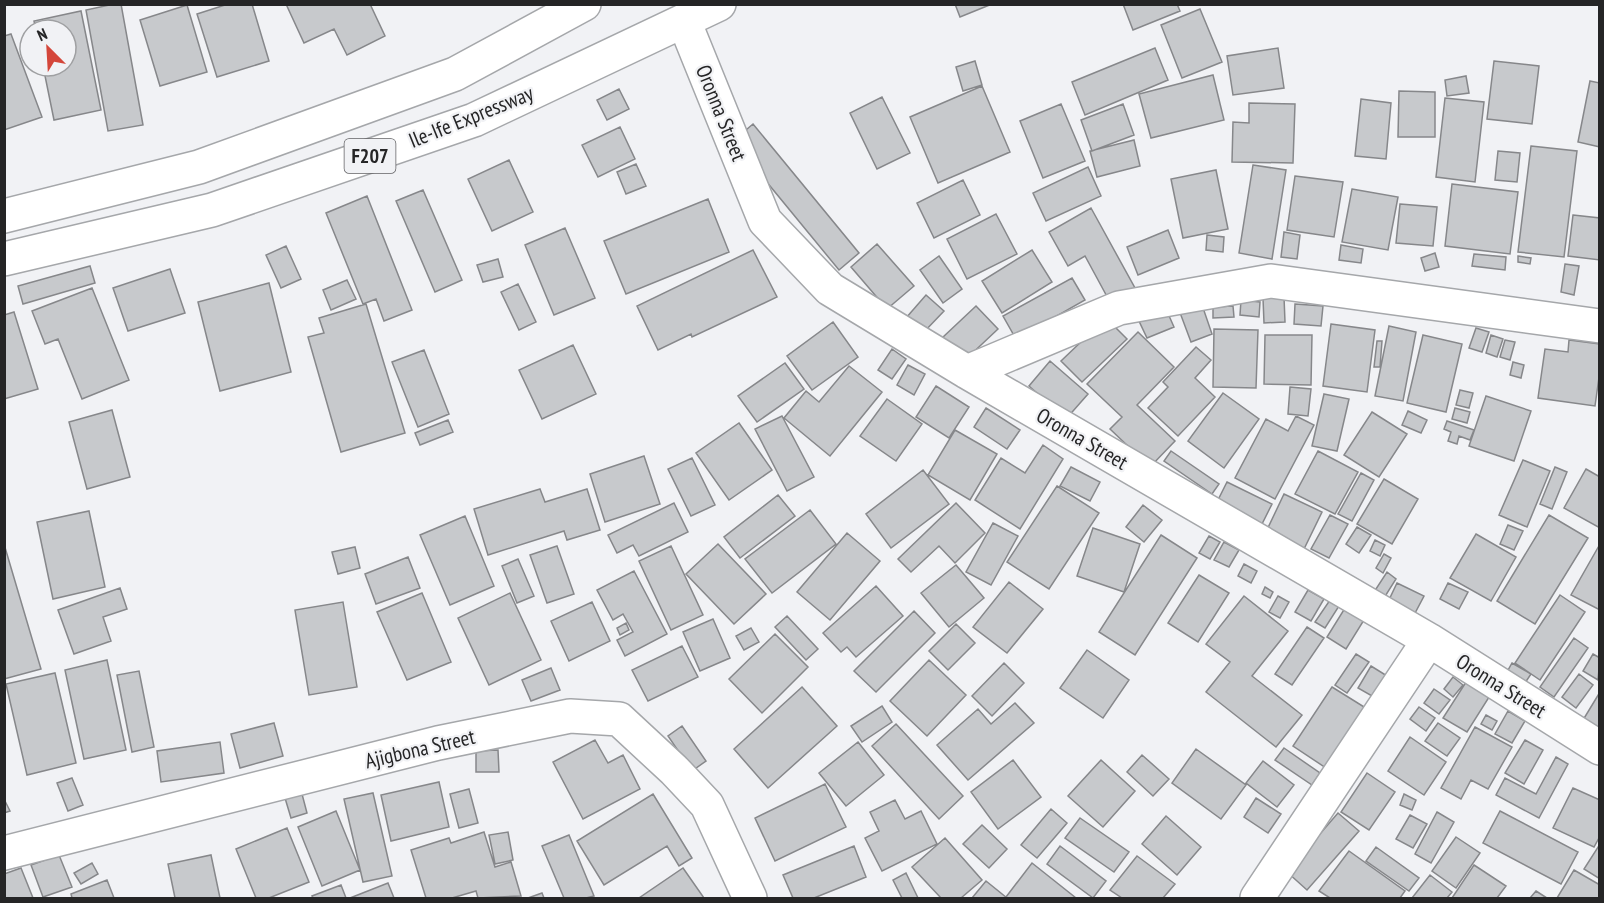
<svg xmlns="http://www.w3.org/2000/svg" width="1604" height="903" viewBox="0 0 1604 903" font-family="'PT Sans Narrow',sans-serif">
<rect width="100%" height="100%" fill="#f1f2f5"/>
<path fill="#c7c9cc" stroke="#86878a" stroke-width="1.5" d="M 114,4 L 121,4 L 143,125 L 108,131 L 86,10 Z
M 228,4 L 252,4 L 269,61 L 217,77 L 197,14 Z
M 286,4 L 370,4 L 385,36 L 347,55 L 334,29 L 304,43 Z
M 955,4 L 992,4 L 960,17 Z
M 1123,4 L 1177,4 L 1180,11 L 1133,30 Z
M 187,5 L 207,72 L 160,86 L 140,20 Z
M 1200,9 L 1222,62 L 1182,78 L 1161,25 Z
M 81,11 L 101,110 L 54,120 L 43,66 L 66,66 L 66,30 L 36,30 L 34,21 Z
M 11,34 L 42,117 L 4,130 L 4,36 Z
M 1155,48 L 1168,80 L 1085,115 L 1072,82 Z
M 1278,48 L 1284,88 L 1233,95 L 1227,56 Z
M 975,61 L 982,85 L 963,91 L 956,67 Z
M 1494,61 L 1539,66 L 1532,124 L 1487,119 Z
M 1213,75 L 1224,120 L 1151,138 L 1139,94 Z
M 1466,76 L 1469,93 L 1447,96 L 1445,80 Z
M 1590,81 L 1600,83 L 1600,147 L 1578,142 Z
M 982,86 L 1010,152 L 938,183 L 910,117 Z
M 619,89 L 629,109 L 607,120 L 597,100 Z
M 1399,91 L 1435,92 L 1435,137 L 1398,137 Z
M 882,97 L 910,153 L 877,169 L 850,113 Z
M 1445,98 L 1484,102 L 1475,182 L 1436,177 Z
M 1361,99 L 1391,103 L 1386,159 L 1355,156 Z
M 1249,103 L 1295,104 L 1293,163 L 1232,162 L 1233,122 L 1249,123 Z
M 1061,104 L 1085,161 L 1043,178 L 1020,121 Z
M 1123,104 L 1134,135 L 1092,151 L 1081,120 Z
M 753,124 L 859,253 L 839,270 L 733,141 Z
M 620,127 L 635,159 L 598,177 L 582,145 Z
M 1134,140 L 1140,166 L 1097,177 L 1090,151 Z
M 1531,146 L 1577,151 L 1564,257 L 1518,252 Z
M 1498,151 L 1520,153 L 1517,182 L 1495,180 Z
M 509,160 L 533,212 L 492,231 L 468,179 Z
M 636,164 L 646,186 L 626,194 L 617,172 Z
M 1253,165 L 1286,170 L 1272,259 L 1239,253 Z
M 1088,167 L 1101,196 L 1046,221 L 1033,193 Z
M 1216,170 L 1228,229 L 1183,238 L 1171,179 Z
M 1295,176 L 1343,182 L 1334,237 L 1287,230 Z
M 963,180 L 980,215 L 934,238 L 917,203 Z
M 1452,184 L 1518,192 L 1510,254 L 1445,246 Z
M 1352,189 L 1398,197 L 1388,250 L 1342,242 Z
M 423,190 L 462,280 L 435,292 L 396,201 Z
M 367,196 L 412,310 L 384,321 L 376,299 L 363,304 L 326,213 Z
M 708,199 L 729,252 L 626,294 L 604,241 Z
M 1400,204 L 1437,207 L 1433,246 L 1396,243 Z
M 1091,208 L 1135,288 L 1110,302 L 1085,256 L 1068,266 L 1049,232 Z
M 996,214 L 1017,254 L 967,279 L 947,239 Z
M 1573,215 L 1600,218 L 1600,260 L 1568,256 Z
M 565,228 L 595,298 L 554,315 L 525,245 Z
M 1168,230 L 1179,258 L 1138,275 L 1127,247 Z
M 1284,232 L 1300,235 L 1297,259 L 1281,257 Z
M 1207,235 L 1224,237 L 1223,252 L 1206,250 Z
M 877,244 L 914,286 L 887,309 L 851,267 Z
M 1341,245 L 1363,249 L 1361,263 L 1339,260 Z
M 286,246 L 301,279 L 281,288 L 266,255 Z
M 753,250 L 777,297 L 692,337 L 691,334 L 658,350 L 637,306 Z
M 1032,250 L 1052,282 L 1002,313 L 982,281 Z
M 1435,253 L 1439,267 L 1425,271 L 1421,258 Z
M 1474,254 L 1506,257 L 1505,270 L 1472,266 Z
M 939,256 L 962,289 L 943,303 L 920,270 Z
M 1518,256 L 1531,258 L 1530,264 L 1518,262 Z
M 498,259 L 503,277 L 483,282 L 477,265 Z
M 1565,264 L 1579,266 L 1574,295 L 1561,292 Z
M 90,266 L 95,283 L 23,304 L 18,286 Z
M 170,269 L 185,313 L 128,331 L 113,288 Z
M 1072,278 L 1085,300 L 1016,339 L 1003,316 Z
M 347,280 L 356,299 L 331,310 L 323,290 Z
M 269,283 L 291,372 L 220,391 L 198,302 Z
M 518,284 L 536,322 L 519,330 L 501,292 Z
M 92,288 L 129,380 L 82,399 L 58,339 L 45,344 L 32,311 Z
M 926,295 L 944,311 L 923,333 L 906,318 Z
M 1284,297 L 1285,322 L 1264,323 L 1263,298 Z
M 1241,300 L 1260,302 L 1259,317 L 1240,315 Z
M 1201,302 L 1212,334 L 1191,342 L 1179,310 Z
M 366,304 L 405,433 L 341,452 L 308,337 L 324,333 L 319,318 Z
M 1295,304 L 1323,306 L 1321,326 L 1294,324 Z
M 976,306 L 998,329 L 964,361 L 942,338 Z
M 1233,306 L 1234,317 L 1213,318 L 1213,307 Z
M 1166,309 L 1174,327 L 1147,338 L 1139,321 Z
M 14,312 L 38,389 L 4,399 L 4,315 Z
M 1106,318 L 1127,339 L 1082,382 L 1061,361 Z
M 833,322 L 858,357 L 812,390 L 787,356 Z
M 1331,324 L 1375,330 L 1367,392 L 1323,386 Z
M 1389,326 L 1416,332 L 1403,401 L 1375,396 Z
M 1476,328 L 1489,332 L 1482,352 L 1469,348 Z
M 1214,329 L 1258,330 L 1256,388 L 1213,387 Z
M 1138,332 L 1174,367 L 1137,405 L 1175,441 L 1150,467 L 1110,429 L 1122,417 L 1087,384 Z
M 1265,335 L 1312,335 L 1311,385 L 1264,384 Z
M 1423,335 L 1462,344 L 1446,412 L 1407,403 Z
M 1491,335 L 1503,339 L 1497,357 L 1486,353 Z
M 1505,340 L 1515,342 L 1510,360 L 1500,357 Z
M 1569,340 L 1600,344 L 1600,370 L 1595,406 L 1538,398 L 1545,349 L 1568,352 Z
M 1377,341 L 1382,341 L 1380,367 L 1374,367 Z
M 573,345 L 596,394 L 542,419 L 519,370 Z
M 1196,347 L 1211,360 L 1195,378 L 1215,397 L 1178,436 L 1148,408 L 1168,387 L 1163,382 Z
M 892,349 L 906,359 L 892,379 L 878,370 Z
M 424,350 L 449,414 L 418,427 L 392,362 Z
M 1050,361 L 1088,394 L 1066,419 L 1029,386 Z
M 1513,362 L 1524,365 L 1521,378 L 1510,375 Z
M 785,363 L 804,389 L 757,422 L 738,396 Z
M 908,365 L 925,374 L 914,395 L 897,385 Z
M 849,366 L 882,392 L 830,456 L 784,418 L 806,391 L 819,402 Z
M 936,386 L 969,407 L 949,438 L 916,417 Z
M 1290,387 L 1311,389 L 1308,416 L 1288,414 Z
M 1460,390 L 1473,393 L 1469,408 L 1456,405 Z
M 1223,393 L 1259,419 L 1224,468 L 1188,441 Z
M 1324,394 L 1349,399 L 1337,451 L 1312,446 Z
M 1486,396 L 1531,411 L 1514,461 L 1469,446 Z
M 887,399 L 922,424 L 896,461 L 860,436 Z
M 986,408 L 1020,430 L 1007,449 L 974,427 Z
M 1455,408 L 1470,412 L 1467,423 L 1452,419 Z
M 112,410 L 130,477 L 87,489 L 69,422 Z
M 1408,411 L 1427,420 L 1421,433 L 1402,425 Z
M 1372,412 L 1407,434 L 1379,477 L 1344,455 Z
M 782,416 L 814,477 L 787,491 L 755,429 Z
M 1296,416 L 1314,425 L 1275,499 L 1235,478 L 1266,419 L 1288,431 Z
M 448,420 L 453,432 L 420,445 L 415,433 Z
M 1447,421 L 1474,430 L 1470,440 L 1459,436 L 1457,444 L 1448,441 L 1451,432 L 1444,429 Z
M 739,423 L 772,470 L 729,500 L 696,453 Z
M 955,430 L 997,454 L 970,500 L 928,475 Z
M 1043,445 L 1063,459 L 1020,529 L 975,500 L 1001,458 L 1025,473 Z
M 1171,451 L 1219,484 L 1212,494 L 1164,461 Z
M 1318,451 L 1358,472 L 1335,514 L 1295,494 Z
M 644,456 L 660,504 L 605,522 L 590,474 Z
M 692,458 L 715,505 L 691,516 L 668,469 Z
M 1523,460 L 1550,471 L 1527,527 L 1499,515 Z
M 1071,467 L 1100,482 L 1090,501 L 1060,486 Z
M 1555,467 L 1567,472 L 1552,509 L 1540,504 Z
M 1586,469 L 1600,477 L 1600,528 L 1564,508 Z
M 923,470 L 949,504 L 891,548 L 866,514 Z
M 1361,473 L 1374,480 L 1352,521 L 1338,514 Z
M 1384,479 L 1418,499 L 1392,544 L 1357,524 Z
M 1227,482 L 1272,504 L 1259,530 L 1214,508 Z
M 1057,486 L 1099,513 L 1049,589 L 1007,562 Z
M 540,489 L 545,502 L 587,489 L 600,530 L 567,540 L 564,531 L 488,555 L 474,509 Z
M 1284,494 L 1322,512 L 1304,549 L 1266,532 Z
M 778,495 L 795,516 L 740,558 L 724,537 Z
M 674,503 L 688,532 L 639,556 L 633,545 L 617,553 L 608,535 Z
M 956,503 L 985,533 L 955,563 L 939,546 L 911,572 L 898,559 Z
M 1143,505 L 1162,520 L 1144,542 L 1126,527 Z
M 810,510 L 836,544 L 772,593 L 745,559 Z
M 89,511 L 105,587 L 53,599 L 37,522 Z
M 1330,515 L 1348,524 L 1329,558 L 1311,549 Z
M 1549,515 L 1588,538 L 1535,624 L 1497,601 Z
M 465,516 L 494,586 L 450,605 L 420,535 Z
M 993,523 L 1018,536 L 991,585 L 966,572 Z
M 1508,525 L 1523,531 L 1514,550 L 1500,544 Z
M 1357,527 L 1371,535 L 1359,553 L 1346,544 Z
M 1093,528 L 1140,544 L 1124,592 L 1077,576 Z
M 847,533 L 880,561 L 830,620 L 797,592 Z
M 1476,534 L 1516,557 L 1491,601 L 1450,578 Z
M 1161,535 L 1197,558 L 1135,655 L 1099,632 Z
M 1209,536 L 1220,542 L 1210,559 L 1199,553 Z
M 1375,540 L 1385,545 L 1380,556 L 1370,551 Z
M 1224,542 L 1239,550 L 1229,567 L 1214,560 Z
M 4,544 L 41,669 L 4,679 Z
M 718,544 L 766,594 L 734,624 L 686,574 Z
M 1600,544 L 1600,610 L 1571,595 Z
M 557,546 L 574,594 L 547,603 L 530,555 Z
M 671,546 L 703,615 L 671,630 L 639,561 Z
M 355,547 L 360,568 L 338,574 L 332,552 Z
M 1384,554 L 1391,558 L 1383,573 L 1376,568 Z
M 408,557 L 420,588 L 376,604 L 365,574 Z
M 518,559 L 534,596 L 517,603 L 502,566 Z
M 1244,564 L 1257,571 L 1251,583 L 1238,576 Z
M 956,565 L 984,598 L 949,627 L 921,593 Z
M 634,571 L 667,634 L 625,656 L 617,640 L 633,632 L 623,614 L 613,620 L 597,590 Z
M 1387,572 L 1396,579 L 1384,598 L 1374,592 Z
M 1199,575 L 1229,593 L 1198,642 L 1168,623 Z
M 1009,582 L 1043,609 L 1007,653 L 973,627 Z
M 1397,583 L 1424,596 L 1414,615 L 1388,602 Z
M 1448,583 L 1468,592 L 1459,609 L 1440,599 Z
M 876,586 L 903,616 L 856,657 L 847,647 L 841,652 L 823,633 Z
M 1265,587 L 1273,592 L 1270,598 L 1262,594 Z
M 120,588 L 127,609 L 103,617 L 111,641 L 74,654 L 58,610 Z
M 1308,590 L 1324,599 L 1311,621 L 1295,612 Z
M 422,593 L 451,662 L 407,680 L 377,612 Z
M 510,593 L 541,660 L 489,685 L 458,618 Z
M 1560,595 L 1585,612 L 1540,680 L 1515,663 Z
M 1244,596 L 1288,631 L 1252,676 L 1302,715 L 1276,747 L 1206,692 L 1230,662 L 1206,644 Z
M 1278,596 L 1289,602 L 1280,618 L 1269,612 Z
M 1330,600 L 1339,606 L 1325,628 L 1315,622 Z
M 343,602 L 357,687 L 309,695 L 295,610 Z
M 592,602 L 610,641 L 569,661 L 551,621 Z
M 1345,608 L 1364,620 L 1346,649 L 1327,637 Z
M 914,611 L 935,633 L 876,692 L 854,671 Z
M 787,616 L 818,649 L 806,660 L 775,627 Z
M 713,619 L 730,658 L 700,671 L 683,632 Z
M 626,623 L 629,630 L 620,635 L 617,628 Z
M 956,624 L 975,643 L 948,670 L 929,651 Z
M 1307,627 L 1324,638 L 1292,685 L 1275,674 Z
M 751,628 L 759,642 L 744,650 L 736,636 Z
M 775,634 L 808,667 L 762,713 L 729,679 Z
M 1574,638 L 1588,648 L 1554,697 L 1540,687 Z
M 682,646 L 698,677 L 648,701 L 632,670 Z
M 1087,650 L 1129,680 L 1103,718 L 1060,688 Z
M 1356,654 L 1369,662 L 1347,693 L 1335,685 Z
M 1593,654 L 1600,658 L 1598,680 L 1583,671 Z
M 107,660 L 126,750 L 84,759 L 65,670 Z
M 929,660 L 966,695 L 927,736 L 890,701 Z
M 1004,663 L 1024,683 L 992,716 L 972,696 Z
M 1512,663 L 1531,674 L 1525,683 L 1507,672 Z
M 1371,666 L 1392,679 L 1379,700 L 1358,688 Z
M 551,668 L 560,690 L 531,701 L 522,680 Z
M 139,671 L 154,747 L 132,752 L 117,675 Z
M 55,673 L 76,763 L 27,775 L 6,684 Z
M 1579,674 L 1593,685 L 1576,708 L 1562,697 Z
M 1453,677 L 1463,685 L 1453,697 L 1444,689 Z
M 1468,679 L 1491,694 L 1467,732 L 1443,718 Z
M 802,687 L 837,726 L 768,788 L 734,749 Z
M 1332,687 L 1369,710 L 1329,770 L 1293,746 Z
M 1434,689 L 1450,700 L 1439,714 L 1424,703 Z
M 1600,692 L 1600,729 L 1583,720 Z
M 1015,703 L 1034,723 L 968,780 L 937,745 L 978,709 L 991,724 Z
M 882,706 L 892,722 L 862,742 L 851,726 Z
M 1419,707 L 1435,718 L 1426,731 L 1410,719 Z
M 1508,711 L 1525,721 L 1512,743 L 1495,734 Z
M 1486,715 L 1497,721 L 1492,730 L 1481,724 Z
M 274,723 L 283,756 L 240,768 L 231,734 Z
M 1438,723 L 1460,738 L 1447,756 L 1425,741 Z
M 896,724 L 963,796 L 939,819 L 872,746 Z
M 682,726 L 706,761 L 692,771 L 668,736 Z
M 1475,727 L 1512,747 L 1488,789 L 1471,780 L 1461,799 L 1441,788 Z
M 1410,737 L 1446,762 L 1424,795 L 1388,771 Z
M 595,740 L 608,763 L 623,755 L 640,789 L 583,819 L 553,762 Z
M 1525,740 L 1543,750 L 1524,784 L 1505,773 Z
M 220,742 L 224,773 L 161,782 L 157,751 Z
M 858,742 L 884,775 L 846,806 L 819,773 Z
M 1284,748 L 1320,773 L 1312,785 L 1275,760 Z
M 1196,749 L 1246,785 L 1221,819 L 1172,783 Z
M 498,750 L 499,772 L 476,772 L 476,751 Z
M 1142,755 L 1169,779 L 1153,796 L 1127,772 Z
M 1556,757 L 1568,764 L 1539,818 L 1496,795 L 1505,778 L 1536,794 Z
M 1013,760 L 1041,797 L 998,829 L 971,792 Z
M 1101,760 L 1135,791 L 1103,827 L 1068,796 Z
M 1263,761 L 1294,785 L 1277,807 L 1246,783 Z
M 1367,773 L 1395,792 L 1369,830 L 1341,812 Z
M 72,778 L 83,805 L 68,811 L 57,783 Z
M 439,782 L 449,827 L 391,841 L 381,795 Z
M 825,784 L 846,827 L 775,861 L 755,818 Z
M 1573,788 L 1600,800 L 1600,836 L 1594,847 L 1553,828 Z
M 469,789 L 478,823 L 459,828 L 450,794 Z
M 373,793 L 392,876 L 363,882 L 344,799 Z
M 302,794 L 307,813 L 291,818 L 285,798 Z
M 653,794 L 692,858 L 679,866 L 667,846 L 604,885 L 577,841 Z
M 1404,794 L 1416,800 L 1412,810 L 1400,805 Z
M 1256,798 L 1281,814 L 1268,833 L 1244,817 Z
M 4,799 L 10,811 L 4,813 Z
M 895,800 L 905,819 L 921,811 L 937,844 L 882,871 L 865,838 L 879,831 L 870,812 Z
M 1051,809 L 1067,823 L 1037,858 L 1021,845 Z
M 336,811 L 360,870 L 322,886 L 298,827 Z
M 1500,811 L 1578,852 L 1561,884 L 1483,843 Z
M 1437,812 L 1454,822 L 1431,863 L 1415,854 Z
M 1338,813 L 1359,831 L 1307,890 L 1287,872 Z
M 1410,815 L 1427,824 L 1413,848 L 1396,839 Z
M 1166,816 L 1201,847 L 1177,875 L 1142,844 Z
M 1080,818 L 1129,852 L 1114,872 L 1065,838 Z
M 982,825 L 1007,849 L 989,868 L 963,844 Z
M 287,828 L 309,882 L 269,898 L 256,898 L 236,849 Z
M 484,832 L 495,867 L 511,862 L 521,896 L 478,898 L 476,891 L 452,898 L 426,898 L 411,850 L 449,838 L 451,843 Z
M 508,832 L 513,860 L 495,864 L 489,835 Z
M 569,835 L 594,896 L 586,898 L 564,898 L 542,846 Z
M 1456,837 L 1480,853 L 1456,888 L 1432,871 Z
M 945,838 L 982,880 L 961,898 L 941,898 L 912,867 Z
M 1600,844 L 1600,879 L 1584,869 Z
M 854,846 L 866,877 L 814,898 L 793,898 L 783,875 Z
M 1060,846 L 1106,881 L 1093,898 L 1047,864 Z
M 1376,847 L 1419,878 L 1409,891 L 1366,861 Z
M 1349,851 L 1405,891 L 1400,898 L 1330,898 L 1319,891 Z
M 59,855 L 72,887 L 43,897 L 31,865 Z
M 211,855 L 220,898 L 175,898 L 168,864 Z
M 1137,856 L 1175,884 L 1163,898 L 1122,898 L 1110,890 Z
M 92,863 L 98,874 L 81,884 L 74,873 Z
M 1032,863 L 1076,898 L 1008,898 L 1006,897 Z
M 1474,865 L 1506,886 L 1497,898 L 1452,898 Z
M 21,868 L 33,898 L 4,898 L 4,874 Z
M 683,868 L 704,898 L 639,898 Z
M 1574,870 L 1600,885 L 1600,898 L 1557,898 Z
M 906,873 L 918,898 L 902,898 L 893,880 Z
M 1430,875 L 1452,892 L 1447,898 L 1412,898 Z
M 107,880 L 114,898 L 72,898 L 71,894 Z
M 986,881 L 1007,898 L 972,898 Z
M 388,883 L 394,898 L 350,898 Z
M 341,885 L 346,898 L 313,898 L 312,896 Z
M 1536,891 L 1547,898 L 1530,898 Z
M 542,893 L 544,898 L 528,898 Z"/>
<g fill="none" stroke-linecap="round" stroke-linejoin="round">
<g stroke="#a5a7aa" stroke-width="36">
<path id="minor" d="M 684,21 L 765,221 L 830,289 L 967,372 L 1429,640 L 1600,748
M 967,372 L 1119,308 L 1271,281 L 1600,326
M 4,853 L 438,743 L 570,716 L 619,719 L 674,770 L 707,805 L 750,898
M 1257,898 L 1429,640"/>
</g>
<g stroke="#a5a7aa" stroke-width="36">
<path id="primary" d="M 4,216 L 199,167 L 455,74 L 584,4
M 4,259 L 212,210 L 474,120 L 719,4"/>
</g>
<use href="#minor" stroke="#fff" stroke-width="33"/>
<use href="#primary" stroke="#fff" stroke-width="33"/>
</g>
<g text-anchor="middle" stroke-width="4.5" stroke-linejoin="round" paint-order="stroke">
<rect fill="#f1f2f5" stroke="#626264" stroke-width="1.5" x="344.5" y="139" width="51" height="34" rx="4.5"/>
<g font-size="20" font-weight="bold" fill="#252526">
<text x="370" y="163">F207</text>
</g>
<g font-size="21" fill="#252526" stroke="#f1f2f5">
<text transform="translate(721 113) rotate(68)" y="7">Oronna Street</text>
<text transform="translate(471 117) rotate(-22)" y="7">Ile-Ife Expressway</text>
<text transform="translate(1082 439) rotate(30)" y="7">Oronna Street</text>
<text transform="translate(1501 686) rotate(32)" y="7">Oronna Street</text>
<text transform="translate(420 749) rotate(-13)" y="7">Ajigbona Street</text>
</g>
</g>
<rect width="1604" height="903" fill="none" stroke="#252526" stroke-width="12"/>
<g transform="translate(48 48) rotate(336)"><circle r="28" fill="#f1f2f5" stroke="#9fa0a2" stroke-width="1.5"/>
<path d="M0-4.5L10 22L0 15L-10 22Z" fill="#d4463a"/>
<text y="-9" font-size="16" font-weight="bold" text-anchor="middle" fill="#252526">N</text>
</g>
</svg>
